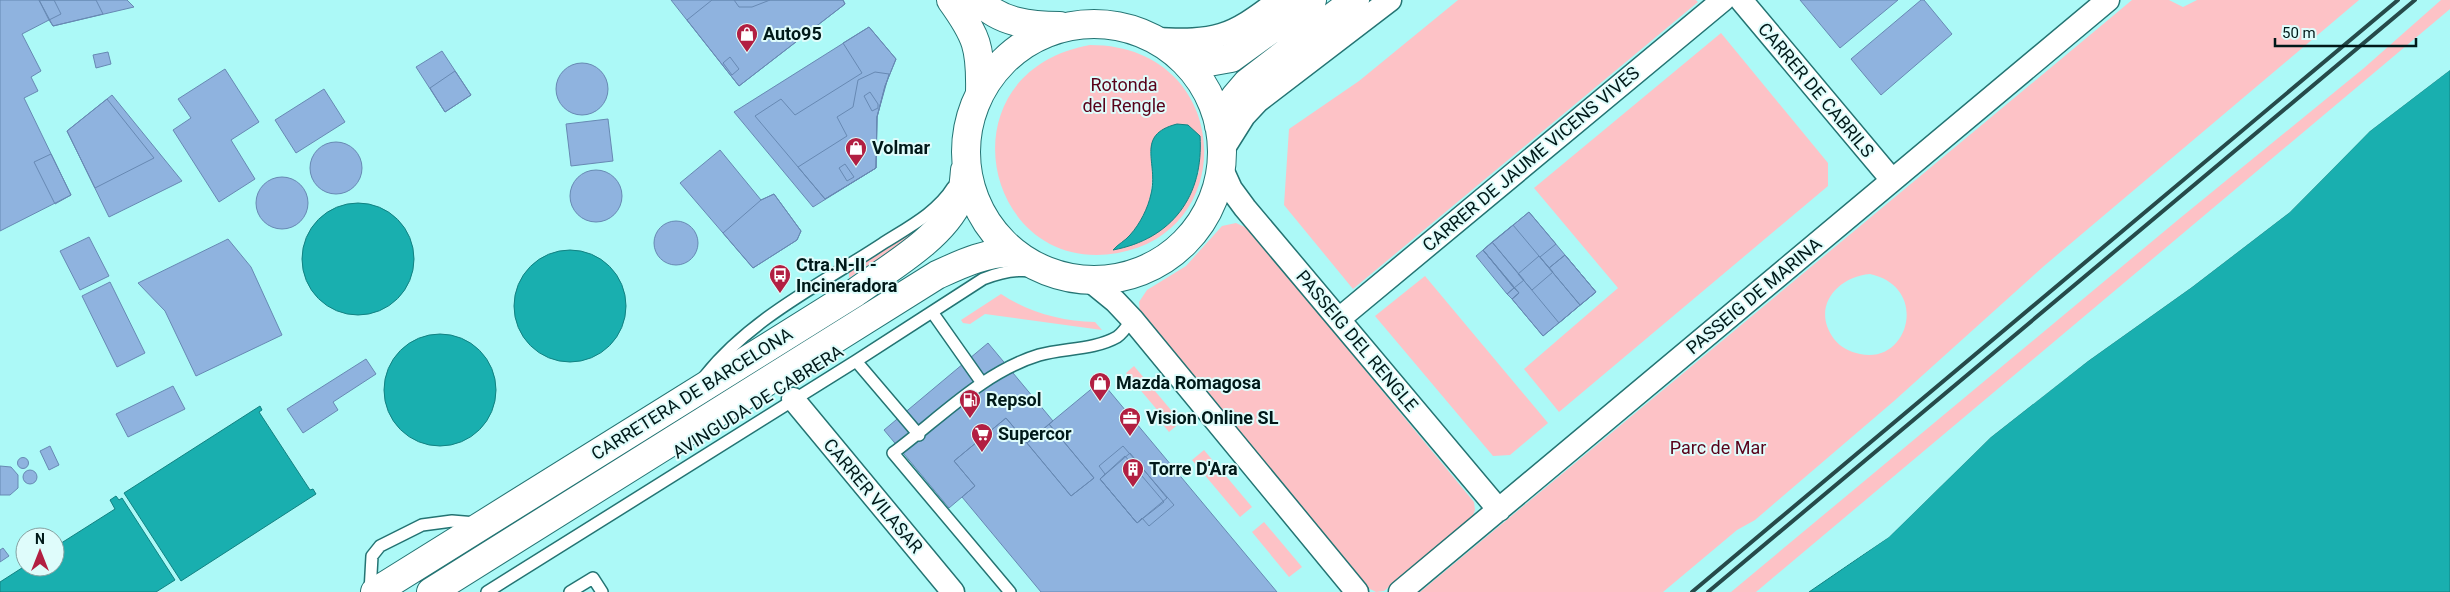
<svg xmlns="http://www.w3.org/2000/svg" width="2450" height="592" viewBox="0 0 2450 592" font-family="Roboto,sans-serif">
<rect width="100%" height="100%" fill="#acf9f7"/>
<path fill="#fdc2c6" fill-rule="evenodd" d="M 1458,0 L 1696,0 L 1698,2 L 1353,289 L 1284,205 L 1289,129 L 1359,81 Z
M 2132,0 L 2169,0 L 2183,7 L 2197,0 L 2359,0 L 2044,266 L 1894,401 L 1755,520 L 1737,530 L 1663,592 L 1420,592 ZM 1870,274 C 1930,287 1909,365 1860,354 C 1850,352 1840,347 1834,339 C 1811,308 1836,277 1870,274 Z
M 2441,0 L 2450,0 L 2450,9 L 1756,592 L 1731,592 L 2179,219 L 2364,68 Z
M 1721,33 L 1828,163 L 1828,186 L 1559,412 L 1524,369 L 1618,288 L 1534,188 Z
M 1090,45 C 1232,45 1242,231 1118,253 C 983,277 939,72 1090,45 ZM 1150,152 L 1199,171 C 1186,214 1158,242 1113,250 C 1118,244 1123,242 1128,237 C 1152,216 1155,180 1150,152 Z
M 1236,223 L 1247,228 L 1256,238 L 1474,502 L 1475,510 L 1472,518 L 1384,591 L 1376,592 L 1368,588 L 1140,313 L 1139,302 L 1147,290 L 1186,266 L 1222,226 Z
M 916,231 L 916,234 L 849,278 L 849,272 L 911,232 Z
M 1425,276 L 1548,423 L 1510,455 L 1493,456 L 1375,316 Z
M 1001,294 C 1030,313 1061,321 1095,322 L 1102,330 L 985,314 L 970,324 L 963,323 L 961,320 Z
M 1134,366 L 1181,422 L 1169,432 L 1160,421 L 1164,418 L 1126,373 Z
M 1204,450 L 1252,507 L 1240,517 L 1192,460 Z
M 1264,522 L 1302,567 L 1289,577 L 1252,532 Z"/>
<path fill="#19afaf" stroke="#128282" d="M 2450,70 L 2450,592 L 1809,592 L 1889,537 L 1991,437 L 2088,361 L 2192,287 L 2290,212 L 2370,131 Z
M 1177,124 L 1188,125 L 1200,136 C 1204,196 1172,239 1113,250 C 1118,244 1125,241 1130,235 C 1140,224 1148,208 1151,194 C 1159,163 1134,135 1177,124 Z
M302 259a56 56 0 1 1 112 0a56 56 0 1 1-112 0Z
M514 306a56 56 0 1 1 112 0a56 56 0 1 1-112 0Z
M384 390a56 56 0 1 1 112 0a56 56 0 1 1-112 0Z
M 260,406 L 262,410 L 259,412 L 310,490 L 313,489 L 316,494 L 181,581 L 124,493 Z
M 116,496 L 119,500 L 122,498 L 175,580 L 156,592 L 0,592 L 0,582 L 25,566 L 55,567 L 55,547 L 115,509 L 110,500 Z"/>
<path fill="#acf9f7" d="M 2450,68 L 2450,70 L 2370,131 L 2290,212 L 2192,287 L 2088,361 L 1991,437 L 1889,537 L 1807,592 L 1887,535 L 1990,435 L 2087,359 L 2190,285 L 2288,210 L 2368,129 Z"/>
<path fill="#8fb3df" stroke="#6789b3" d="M 0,0 L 127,0 L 134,7 L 53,26 L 49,20 L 22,34 L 41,71 L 31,77 L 38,91 L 24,98 L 71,195 L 0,231 Z
M 39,0 L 54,0 L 61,14 L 49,20 Z
M 39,0 L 96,0 L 103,14 L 53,26 Z
M 671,0 L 843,0 L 845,4 L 739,86 Z
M 712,0 L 843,0 L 845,4 L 739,86 L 687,20 Z
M 734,0 L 770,0 L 752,7 L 739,7 Z
M 1800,0 L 1898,0 L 1840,48 Z
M 1921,0 L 1924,0 L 1952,34 L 1881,95 L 1851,59 Z
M 869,27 L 896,59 L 885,86 L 877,117 L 876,168 L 813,207 L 734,112 Z
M 869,27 L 896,59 L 885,86 L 877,117 L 876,168 L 825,199 L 755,116 L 781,99 L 795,115 L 862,73 L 843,43 Z
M 442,51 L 471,95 L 445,112 L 416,67 Z
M 108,52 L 111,64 L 96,68 L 93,55 Z
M 730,57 L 739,69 L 732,75 L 723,63 Z
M556 89a26 26 0 1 1 52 0a26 26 0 1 1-52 0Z
M 225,69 L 259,122 L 231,140 L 255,179 L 219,202 L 173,130 L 191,118 L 178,99 Z
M 455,71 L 471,95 L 445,112 L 430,88 Z
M 875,72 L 889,74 L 877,117 L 876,168 L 825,199 L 798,167 L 847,136 L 837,117 L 853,107 L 858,80 Z
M 324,89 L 345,122 L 296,153 L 275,120 Z
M 870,92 L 878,104 L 878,108 L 872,111 L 864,96 Z
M 112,95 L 182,181 L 109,217 L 67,131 Z
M 107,99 L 154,158 L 95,188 L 67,131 Z
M 608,119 L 613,161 L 571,166 L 566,124 Z
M310 168a26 26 0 1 1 52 0a26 26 0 1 1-52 0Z
M 720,150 L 761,200 L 774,194 L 801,231 L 797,240 L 753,268 L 680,183 Z
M 51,154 L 71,195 L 55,204 L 34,162 Z
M 845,164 L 854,177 L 847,181 L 839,168 Z
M570 196a26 26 0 1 1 52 0a26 26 0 1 1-52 0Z
M256 203a26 26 0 1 1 52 0a26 26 0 1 1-52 0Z
M 774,194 L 801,231 L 797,240 L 753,268 L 723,233 L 761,200 Z
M 1529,212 L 1596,292 L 1543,336 L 1512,299 L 1519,293 L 1483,250 Z
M 1529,212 L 1556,244 L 1540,257 L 1549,268 L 1565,255 L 1596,292 L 1543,336 L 1512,299 L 1519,293 L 1483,250 Z
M654 243a22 22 0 1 1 44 0a22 22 0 1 1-44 0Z
M 1513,225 L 1580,305 L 1559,323 L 1492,242 Z
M 89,237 L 109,276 L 80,290 L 60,251 Z
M 228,239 L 251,267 L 282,335 L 196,376 L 165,311 L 138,283 Z
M 1492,242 L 1524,280 L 1514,288 L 1483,250 Z
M 1483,250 L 1514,288 L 1507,294 L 1476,256 Z
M 1565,255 L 1596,292 L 1580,305 L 1549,268 Z
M 1539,256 L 1553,272 L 1532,290 L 1518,274 Z
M 110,282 L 145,353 L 117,367 L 82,296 Z
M 1514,288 L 1519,293 L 1512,299 L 1507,294 Z
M 988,343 L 1053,421 L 1027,443 L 1006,418 L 954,461 L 975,486 L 949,508 L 884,430 Z
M 366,359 L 376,374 L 333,402 L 338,410 L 303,433 L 287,409 Z
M 1101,381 L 1277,592 L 1041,592 L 962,497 L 975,486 L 954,461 L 1006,418 L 1071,496 L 1094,478 L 1049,424 Z
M 173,386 L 185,409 L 128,437 L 116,414 Z
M 1049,424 L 1094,478 L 1071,496 L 1027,443 Z
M 50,446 L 59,465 L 49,470 L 40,451 Z
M 1123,446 L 1174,505 L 1149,526 L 1142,518 L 1137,523 L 1100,479 L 1105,474 L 1099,466 Z
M 1130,453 L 1167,498 L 1137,523 L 1100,479 Z
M 1125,456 L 1164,502 L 1137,523 L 1100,479 Z
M17.5 463a5.5 5.5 0 1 1 11 0a5.5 5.5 0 1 1-11 0Z
M 0,466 L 11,467 L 18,475 L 18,488 L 10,495 L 0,495 Z
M23 477a7 7 0 1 1 14 0a7 7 0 1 1-14 0Z
M 3,548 L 9,556 L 0,562 L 0,550 Z"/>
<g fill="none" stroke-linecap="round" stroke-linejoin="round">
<g stroke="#247473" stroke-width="14">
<path id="service" d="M 932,312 L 982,383
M 856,361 L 919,435
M 705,376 C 751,318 821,284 882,244 C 907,228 937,213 953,187
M 370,592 L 372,556 L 380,546 L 422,525 L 452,521 L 476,523
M 487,592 L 856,361 L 983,279 C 1011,268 1026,269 1055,274
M 570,592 L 593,578 L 602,592
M 1010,592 L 893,453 C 939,419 983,372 1039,355 C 1064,348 1094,350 1117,337 C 1123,333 1128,325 1132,319"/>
</g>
<g stroke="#247473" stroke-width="25">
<path id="minor" d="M 1741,0 L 1892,180
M 1154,39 C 1216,42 1230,38 1279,0
M 1222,151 L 1244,116 L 1258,101 L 1390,0
M 1221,167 L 1231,189 L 1245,208 L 1499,510
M 1088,279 L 1115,301 L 1132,319 L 1357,592
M 1339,319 L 1723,0
M 793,399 L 953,592
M 1400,592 L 2108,0"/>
</g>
<g stroke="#247473" stroke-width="30">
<path id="primary" d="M 951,0 C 977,36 981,48 980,92
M 979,0 C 999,23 1032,26 1060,26
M966 152a128 128 0 1 1 256 0a128 128 0 1 1-256 0Z
M 1182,59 L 1203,63 L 1231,58 L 1312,0
M 1219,126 L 1235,97 L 1247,83 L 1355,0
M 375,592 L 856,292 C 889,268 942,238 959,200 C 964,191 964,180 965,170
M 431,592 L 937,275 C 961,264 988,251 1015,253"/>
</g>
<use href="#service" stroke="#fff" stroke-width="11"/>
<use href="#minor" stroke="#fff" stroke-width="22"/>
<use href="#primary" stroke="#fff" stroke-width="28"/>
<path stroke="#264a4a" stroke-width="4" d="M 1692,592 L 2398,0
M 1708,592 L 2415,0"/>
</g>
<defs>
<g id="shop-pin" transform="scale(1.125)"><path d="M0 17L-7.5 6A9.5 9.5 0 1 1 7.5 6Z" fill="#b21f42" stroke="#dffcfb"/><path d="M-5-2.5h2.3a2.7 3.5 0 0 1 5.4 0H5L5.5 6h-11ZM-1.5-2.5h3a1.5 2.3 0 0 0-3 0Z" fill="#fff"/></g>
<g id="bus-pin" transform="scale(1.125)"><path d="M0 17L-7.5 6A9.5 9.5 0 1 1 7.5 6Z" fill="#b21f42" stroke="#dffcfb"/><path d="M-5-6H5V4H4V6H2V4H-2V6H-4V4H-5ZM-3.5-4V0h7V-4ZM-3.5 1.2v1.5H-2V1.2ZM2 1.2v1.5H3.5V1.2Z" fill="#fff"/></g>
<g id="fuel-pin" transform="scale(1.125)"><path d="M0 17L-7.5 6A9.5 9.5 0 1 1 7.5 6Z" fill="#b21f42" stroke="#dffcfb"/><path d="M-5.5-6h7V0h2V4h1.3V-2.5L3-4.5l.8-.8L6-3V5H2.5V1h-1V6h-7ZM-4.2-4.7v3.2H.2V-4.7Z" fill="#fff"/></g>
<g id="office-pin" transform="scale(1.125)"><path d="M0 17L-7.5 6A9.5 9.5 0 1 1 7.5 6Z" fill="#b21f42" stroke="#dffcfb"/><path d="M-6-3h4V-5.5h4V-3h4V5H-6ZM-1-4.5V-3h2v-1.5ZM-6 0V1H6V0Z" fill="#fff"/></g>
<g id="supermarket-pin" transform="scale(1.125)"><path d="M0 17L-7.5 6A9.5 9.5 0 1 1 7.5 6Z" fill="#b21f42" stroke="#dffcfb"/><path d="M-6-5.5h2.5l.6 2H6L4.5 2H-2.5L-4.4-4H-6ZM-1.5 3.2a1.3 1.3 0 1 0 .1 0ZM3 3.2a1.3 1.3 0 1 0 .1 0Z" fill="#fff"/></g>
<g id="building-pin" transform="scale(1.125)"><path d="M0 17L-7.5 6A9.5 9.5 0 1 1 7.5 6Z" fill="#b21f42" stroke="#dffcfb"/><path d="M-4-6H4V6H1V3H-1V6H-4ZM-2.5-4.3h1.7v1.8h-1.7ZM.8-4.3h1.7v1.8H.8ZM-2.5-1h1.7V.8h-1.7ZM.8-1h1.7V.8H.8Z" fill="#fff"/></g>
</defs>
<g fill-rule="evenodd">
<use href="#shop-pin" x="747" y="34"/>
<use href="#shop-pin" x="856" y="148"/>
<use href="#bus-pin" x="780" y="275"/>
<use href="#shop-pin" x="1100" y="383"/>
<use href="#fuel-pin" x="970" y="400"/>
<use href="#office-pin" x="1130" y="418"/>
<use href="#supermarket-pin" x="982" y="434"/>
<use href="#building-pin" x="1133" y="469"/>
</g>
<g text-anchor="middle" stroke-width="4" stroke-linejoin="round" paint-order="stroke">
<g font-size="18" font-weight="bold" fill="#001919" stroke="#dffcfb" text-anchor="start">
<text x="763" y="40">Auto95</text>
<text x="872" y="154">Volmar</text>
<text x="796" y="271">Ctra.N-II -<tspan x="796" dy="21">Incineradora</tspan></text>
<text x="1116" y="389">Mazda Romagosa</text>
<text x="986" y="406">Repsol</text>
<text x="1146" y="424">Vision Online SL</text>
<text x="998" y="440">Supercor</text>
<text x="1149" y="475">Torre D'Ara</text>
</g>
<g font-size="18" fill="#58021a" stroke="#dffcfb">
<text x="1124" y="91">Rotonda<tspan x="1124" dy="21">del Rengle</tspan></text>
<text x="1718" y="454">Parc de Mar</text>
</g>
<g font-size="18" fill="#001919" stroke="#dffcfb">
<text transform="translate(1816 90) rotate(50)" y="6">CARRER DE CABRILS</text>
<text transform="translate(1531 159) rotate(-40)" y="6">CARRER DE JAUME VICENS VIVES</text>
<text transform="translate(1754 296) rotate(-40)" y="6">PASSEIG DE MARINA</text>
<text transform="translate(1357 341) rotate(50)" y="6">PASSEIG DEL RENGLE</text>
<text transform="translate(692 394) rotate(-32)" y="6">CARRETERA DE BARCELONA</text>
<text transform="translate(758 402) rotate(-32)" y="6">AVINGUDA DE CABRERA</text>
<text transform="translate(873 496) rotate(50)" y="6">CARRER VILASAR</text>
</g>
</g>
<g transform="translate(40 552)"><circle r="24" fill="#dffcfb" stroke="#86a1a1"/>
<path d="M0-4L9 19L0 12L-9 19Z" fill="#b21f42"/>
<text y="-8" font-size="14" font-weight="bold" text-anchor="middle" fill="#001919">N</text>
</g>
<path d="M2275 38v8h141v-8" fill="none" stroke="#001919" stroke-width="2.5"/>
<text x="2282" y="38" font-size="15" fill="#001919" stroke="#dffcfb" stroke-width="4" paint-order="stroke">50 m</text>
</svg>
